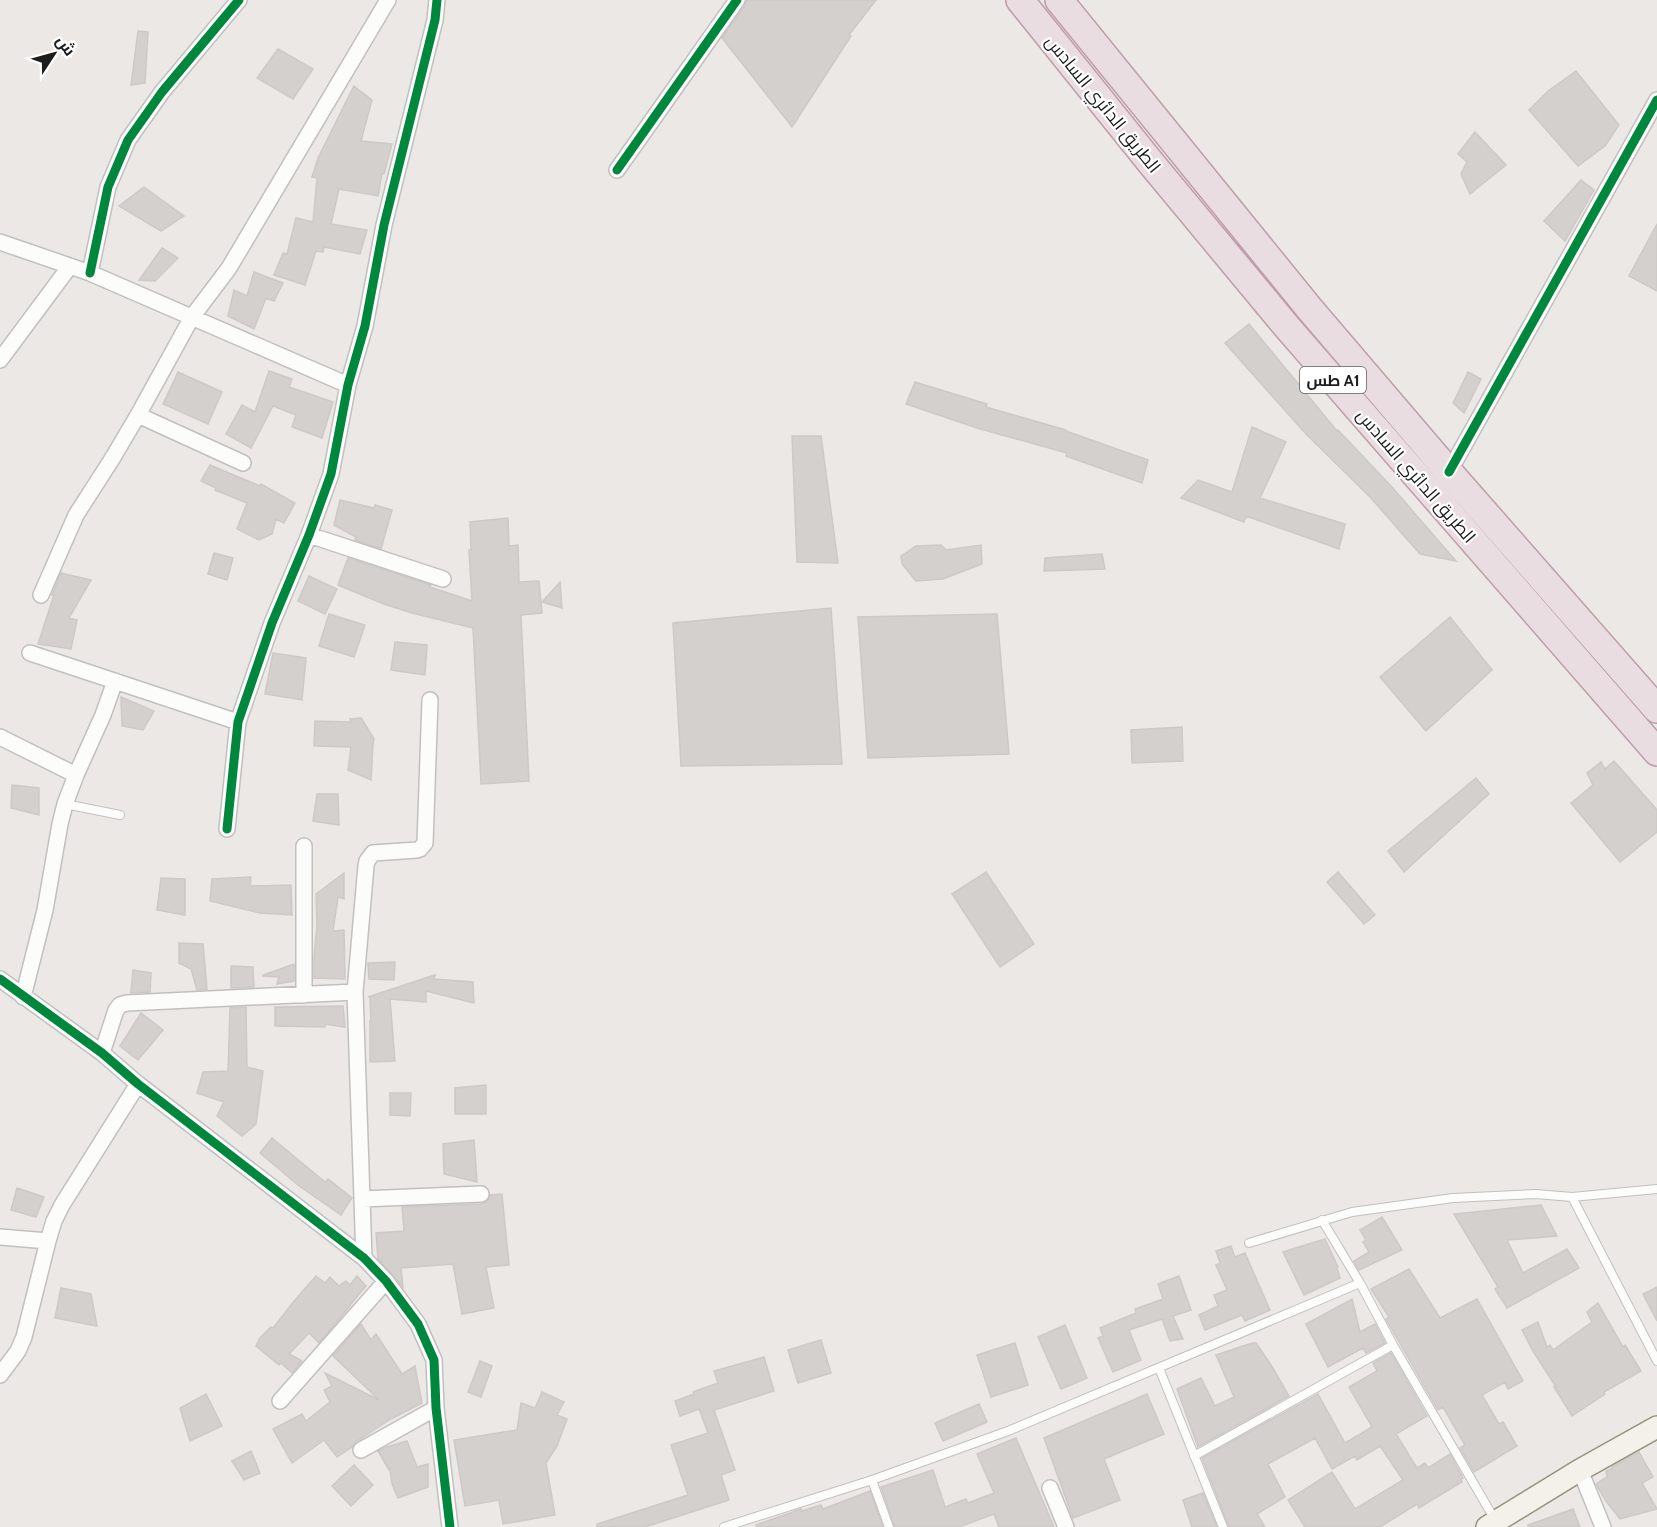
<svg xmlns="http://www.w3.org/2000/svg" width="1657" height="1527" viewBox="0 0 1657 1527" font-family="Cabin,Cairo,sans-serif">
<rect width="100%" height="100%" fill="#ebe8e5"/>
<path fill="#d3d0cd" stroke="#cec9c6" stroke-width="1.5" d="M 747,0 L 876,0 L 849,35 L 851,36 L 792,127 L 722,38 L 745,6 Z
M 138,31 L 148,32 L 145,83 L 131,85 Z
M 278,49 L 313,69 L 293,99 L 257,78 Z
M 1576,71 L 1619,125 L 1605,146 L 1578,166 L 1529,110 L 1548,91 Z
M 354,86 L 372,100 L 361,141 L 392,144 L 384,174 L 382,174 L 378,196 L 339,189 L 331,224 L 367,230 L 360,254 L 324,247 L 323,252 L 316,251 L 305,285 L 274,275 L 283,253 L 287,254 L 296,218 L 313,222 L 317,178 L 312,177 L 318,158 Z
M 1475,132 L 1506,165 L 1470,194 L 1461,174 L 1467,162 L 1458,154 Z
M 1581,180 L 1594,190 L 1565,241 L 1544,221 Z
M 144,187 L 184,216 L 161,231 L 119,206 Z
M 1657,224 L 1657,291 L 1629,276 Z
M 162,248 L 178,258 L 155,281 L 139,280 Z
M 254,272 L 283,283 L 274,301 L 266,298 L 254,329 L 228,316 L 234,290 L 247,296 Z
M 1249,324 L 1337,431 L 1338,430 L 1391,486 L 1456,561 L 1420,554 L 1370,497 L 1306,434 L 1225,343 Z
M 269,371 L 292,379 L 289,387 L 333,402 L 322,438 L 292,427 L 296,415 L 273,406 L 251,448 L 226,434 L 242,405 L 255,412 Z
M 178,372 L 222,392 L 208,424 L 163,404 Z
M 1468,372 L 1481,379 L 1464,413 L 1453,403 Z
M 915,382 L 987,404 L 986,407 L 1066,430 L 1066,431 L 1148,460 L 1142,483 L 1066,456 L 1067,453 L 977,428 L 906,404 Z
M 1252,427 L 1286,442 L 1260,498 L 1345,524 L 1339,549 L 1246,516 L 1244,522 L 1181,498 L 1198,480 L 1232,492 Z
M 792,436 L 821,436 L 838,563 L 797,562 Z
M 210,465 L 260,486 L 261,484 L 295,503 L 284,523 L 276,519 L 272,534 L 259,540 L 237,529 L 247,503 L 215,490 L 216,488 L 201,481 Z
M 340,500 L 374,508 L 375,505 L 392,510 L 381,549 L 355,540 L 356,537 L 334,525 Z
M 508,518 L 509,546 L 518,545 L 519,582 L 539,581 L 542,613 L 521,615 L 529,781 L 481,784 L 473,628 L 412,613 L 384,604 L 338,585 L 348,558 L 431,585 L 430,587 L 472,601 L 469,550 L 471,550 L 470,522 Z
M 941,545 L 946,550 L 981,545 L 982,564 L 943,579 L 916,581 L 902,564 L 901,556 L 916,546 Z
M 214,553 L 233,558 L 227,580 L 208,574 Z
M 1102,554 L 1105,569 L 1044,571 L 1045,558 Z
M 61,573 L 91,580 L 69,618 L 77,620 L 71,649 L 38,644 L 54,595 L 52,595 Z
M 309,576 L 337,589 L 325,614 L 298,601 Z
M 560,582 L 562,608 L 542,602 Z
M 831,608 L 842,764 L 681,766 L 673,623 Z
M 329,614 L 365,625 L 354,657 L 319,646 Z
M 997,614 L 1009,754 L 868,758 L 858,617 Z
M 1450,617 L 1492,670 L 1426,731 L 1380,677 Z
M 395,642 L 427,645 L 425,675 L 391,670 Z
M 273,653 L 306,658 L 302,700 L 265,694 Z
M 121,697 L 154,711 L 143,730 L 122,726 Z
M 361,718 L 374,739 L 373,744 L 371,780 L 348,770 L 351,747 L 314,746 L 315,721 L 351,722 L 350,719 Z
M 1182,727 L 1183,761 L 1132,763 L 1131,730 Z
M 1614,761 L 1657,810 L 1657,832 L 1620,862 L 1571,803 L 1593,785 L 1587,773 L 1601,762 L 1605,769 Z
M 1476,778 L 1489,794 L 1404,872 L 1388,851 Z
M 12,785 L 39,788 L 39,815 L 11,808 Z
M 317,794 L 338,794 L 339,825 L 313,821 Z
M 986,872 L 1034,944 L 1000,967 L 952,894 Z
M 1338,872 L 1375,915 L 1364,924 L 1327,882 Z
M 344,873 L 344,899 L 338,897 L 333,931 L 344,930 L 345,979 L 314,978 L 314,957 L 317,925 L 316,894 Z
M 251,877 L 250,886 L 291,885 L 292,915 L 260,913 L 210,901 L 212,879 Z
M 161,878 L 185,879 L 185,915 L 157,910 Z
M 179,943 L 203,944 L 207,989 L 197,990 L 191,969 L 179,963 Z
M 395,962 L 394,980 L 369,979 L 368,963 Z
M 294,964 L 294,981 L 277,984 L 279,977 L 263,976 L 263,975 Z
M 231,966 L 253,967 L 254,987 L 231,988 Z
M 133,970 L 151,973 L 150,992 L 131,993 Z
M 435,975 L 434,979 L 473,982 L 474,1003 L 426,991 L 426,1002 L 390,999 L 395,1061 L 370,1062 L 370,1021 L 371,1021 L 370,997 L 368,997 Z
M 343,1006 L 345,1027 L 325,1024 L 325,1027 L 275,1026 L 275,1007 Z
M 246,1007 L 247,1067 L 263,1071 L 256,1124 L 242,1136 L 217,1116 L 224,1102 L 197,1093 L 203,1072 L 228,1071 L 230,1008 Z
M 141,1013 L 163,1030 L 138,1060 L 120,1046 Z
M 486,1085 L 486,1114 L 455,1114 L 455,1088 Z
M 390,1093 L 411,1093 L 410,1116 L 390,1115 Z
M 272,1138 L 325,1182 L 328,1179 L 352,1198 L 341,1215 L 299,1186 L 260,1153 Z
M 474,1140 L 477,1182 L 444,1174 L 443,1144 Z
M 17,1188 L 44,1197 L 36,1217 L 11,1210 Z
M 502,1194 L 509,1265 L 486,1267 L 494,1308 L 462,1314 L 453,1264 L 401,1268 L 403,1287 L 378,1259 L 376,1233 L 404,1231 L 402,1207 L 481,1204 L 487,1202 L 490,1195 Z
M 1541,1205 L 1557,1236 L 1507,1240 L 1523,1273 L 1567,1249 L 1579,1268 L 1507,1308 L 1495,1289 L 1498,1287 L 1454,1214 Z
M 1382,1217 L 1402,1250 L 1359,1270 L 1354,1261 L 1369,1252 L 1363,1242 L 1366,1240 L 1360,1230 Z
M 1325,1239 L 1338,1267 L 1337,1268 L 1340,1278 L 1304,1295 L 1283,1252 Z
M 1231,1246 L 1235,1257 L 1245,1253 L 1270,1310 L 1245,1321 L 1242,1315 L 1205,1330 L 1199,1315 L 1218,1306 L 1214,1295 L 1227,1290 L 1216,1265 L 1220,1263 L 1216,1251 Z
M 1409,1269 L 1440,1318 L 1477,1299 L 1523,1381 L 1508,1389 L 1505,1382 L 1482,1395 L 1499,1424 L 1503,1422 L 1517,1446 L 1474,1472 L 1460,1448 L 1465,1445 L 1443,1407 L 1438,1410 L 1386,1319 L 1389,1317 L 1371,1289 Z
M 316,1276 L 325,1283 L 330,1277 L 339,1286 L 346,1281 L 350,1285 L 357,1276 L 366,1286 L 350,1305 L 350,1306 L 319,1343 L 309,1333 L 289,1354 L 302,1361 L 292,1373 L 281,1363 L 279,1365 L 256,1346 L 260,1338 L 271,1327 L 273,1328 L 295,1300 Z
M 1179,1276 L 1191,1310 L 1173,1316 L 1183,1339 L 1170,1341 L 1162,1319 L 1129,1330 L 1141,1360 L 1113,1372 L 1098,1338 L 1103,1336 L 1100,1328 L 1136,1313 L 1135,1309 L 1163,1299 L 1158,1284 Z
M 1657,1287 L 1657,1321 L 1643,1294 Z
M 61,1288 L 91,1294 L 97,1326 L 55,1318 Z
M 1352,1299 L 1360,1332 L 1375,1324 L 1385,1343 L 1366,1353 L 1363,1348 L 1328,1367 L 1306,1324 Z
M 1598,1303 L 1623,1347 L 1625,1345 L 1641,1371 L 1604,1392 L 1605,1394 L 1572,1416 L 1554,1387 L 1556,1387 L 1533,1351 L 1522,1330 L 1538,1322 L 1547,1347 L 1550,1345 L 1553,1350 L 1592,1322 L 1587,1312 Z
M 361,1324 L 371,1340 L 376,1334 L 402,1374 L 415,1366 L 422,1403 L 389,1420 L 356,1442 L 352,1447 L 337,1457 L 324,1440 L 292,1463 L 273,1429 L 302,1414 L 306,1421 L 330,1402 L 324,1390 L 332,1386 L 325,1373 L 379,1400 L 333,1356 Z
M 1065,1325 L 1087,1378 L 1061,1389 L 1038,1337 Z
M 821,1340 L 831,1373 L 798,1383 L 788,1350 Z
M 1015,1343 L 1028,1385 L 991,1397 L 977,1355 Z
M 1252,1343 L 1256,1343 L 1271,1365 L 1289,1396 L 1198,1447 L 1177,1389 L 1201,1378 L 1215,1406 L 1234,1397 L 1216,1355 Z
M 1391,1353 L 1427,1416 L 1396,1434 L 1417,1468 L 1425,1463 L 1428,1468 L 1450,1454 L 1463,1478 L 1461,1479 L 1462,1482 L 1419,1508 L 1417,1504 L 1380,1527 L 1305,1527 L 1288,1500 L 1332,1472 L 1355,1509 L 1403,1480 L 1380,1446 L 1357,1460 L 1355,1456 L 1332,1469 L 1315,1438 L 1268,1464 L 1285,1497 L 1257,1514 L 1265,1527 L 1229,1527 L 1202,1458 L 1318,1394 L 1345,1443 L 1372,1427 L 1349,1387 L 1377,1371 L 1373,1363 Z
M 764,1357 L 774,1391 L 714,1410 L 735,1470 L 721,1475 L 729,1500 L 645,1527 L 597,1527 L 597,1524 L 688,1495 L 671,1445 L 708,1433 L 699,1409 L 680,1416 L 675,1401 L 694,1394 L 693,1392 L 718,1383 L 714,1371 Z
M 480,1361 L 492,1366 L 481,1397 L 468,1392 Z
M 542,1392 L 564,1402 L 557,1415 L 567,1419 L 557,1446 L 546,1463 L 555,1515 L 503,1524 L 499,1500 L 465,1506 L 454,1440 L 517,1430 L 521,1403 L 535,1408 Z
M 206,1394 L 222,1426 L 190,1441 L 180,1408 Z
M 1147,1394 L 1164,1434 L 1104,1459 L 1120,1500 L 1073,1518 L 1044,1438 Z
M 979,1404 L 987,1422 L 943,1441 L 935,1423 Z
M 1016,1438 L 1054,1527 L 999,1527 L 994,1514 L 959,1527 L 895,1527 L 881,1487 L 933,1470 L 945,1507 L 966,1499 L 968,1503 L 994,1493 L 977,1454 Z
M 407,1441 L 417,1467 L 428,1464 L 428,1487 L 398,1498 L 392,1484 L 390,1469 L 389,1470 L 378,1451 L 387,1447 Z
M 251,1451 L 260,1473 L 244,1480 L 232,1461 Z
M 1639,1452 L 1653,1477 L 1642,1483 L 1657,1509 L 1620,1519 L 1606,1501 L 1596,1484 L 1607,1477 L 1606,1471 L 1613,1468 L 1612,1467 Z
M 354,1465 L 373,1485 L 351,1506 L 332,1486 Z
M 870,1491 L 883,1527 L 757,1527 L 756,1525 L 801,1509 L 802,1511 L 821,1505 L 823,1509 Z
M 1203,1493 L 1217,1527 L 1192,1527 L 1183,1500 Z
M 1573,1509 L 1580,1527 L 1528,1527 L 1528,1525 Z"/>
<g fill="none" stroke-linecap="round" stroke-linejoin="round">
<g stroke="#c2c0bf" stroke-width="10">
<path id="lane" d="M 65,804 L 120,815
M 1572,1197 L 1657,1361
M 1322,1220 L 1360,1283 L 1393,1345 L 1495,1520
M 1249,1243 L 1352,1212 L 1453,1198 L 1536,1194 L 1572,1197 L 1657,1189
M 1159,1368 L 1223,1527
M 1194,1456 L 1393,1345
M 872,1480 L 889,1527
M 724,1527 L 872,1480 L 1008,1431 L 1360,1283"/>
</g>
<g stroke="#c2c0bf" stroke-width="18">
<path id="street" d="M 617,170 L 737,0
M 0,242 L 90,273 L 348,385
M 90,273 L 108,187 L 128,140 L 162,92 L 239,0
M 0,360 L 70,266
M 138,415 L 243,463
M 1449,472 L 1657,100
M 309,535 L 443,579
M 41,595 L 76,515 L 112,459 L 138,415 L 192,317 L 229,268 L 388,0
M 30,653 L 238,722
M 0,737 L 76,775
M 227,829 L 238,722 L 272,623 L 309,535 L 331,474 L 348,385 L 365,326 L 384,225 L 435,20 L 437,0
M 304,846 L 304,995
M 0,979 L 102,1053 L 138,1084 L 364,1258 L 386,1281 L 418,1324 L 434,1360 L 436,1408 L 450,1527
M 23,997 L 45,910 L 60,824 L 65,804 L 76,775 L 103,715 L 115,681
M 102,1053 L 116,1010 L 120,1005 L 127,1003 L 355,992
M 362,1199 L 481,1194
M 0,1237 L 48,1241 L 54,1221 L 62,1205 L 138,1084
M 364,1258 L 355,992 L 366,866 L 367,861 L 373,853 L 417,850 L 420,849 L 425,843 L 430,700
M 0,1375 L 18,1351 L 24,1337 L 48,1241
M 280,1401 L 386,1281
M 361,1450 L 436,1408
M 1580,1470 L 1603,1527
M 1050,1488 L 1066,1527"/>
</g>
<g stroke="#95937d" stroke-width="24">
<path id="secondary" d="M 1487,1527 L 1580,1470 L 1657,1427"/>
</g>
<g stroke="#c09cac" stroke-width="30">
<path id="highway" d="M 1020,0 L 1151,163 L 1287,327 L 1657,752
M 1059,0 L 1309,308 L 1449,472 L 1657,709"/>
</g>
<use href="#lane" stroke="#fcfcfb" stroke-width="8"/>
<use href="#street" stroke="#fcfcfb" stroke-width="15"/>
<use href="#secondary" stroke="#f3f1e9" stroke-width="21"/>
<use href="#highway" stroke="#e9dde1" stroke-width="27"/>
<g stroke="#fff" stroke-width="13">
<path id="cycleway" d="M 617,170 L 737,0
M 90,273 L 108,187 L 128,140 L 162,92 L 239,0
M 1449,472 L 1657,100
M 227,829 L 238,722 L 272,623 L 309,535 L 331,474 L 348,385 L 365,326 L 384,225 L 435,20 L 437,0
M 0,979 L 102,1053 L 138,1084 L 364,1258 L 386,1281 L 418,1324 L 434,1360 L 436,1408 L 450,1527"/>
</g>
<use href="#cycleway" stroke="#00873e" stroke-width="9"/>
</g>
<g text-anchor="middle" stroke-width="4.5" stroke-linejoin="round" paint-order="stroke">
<rect fill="#fff" stroke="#606060" stroke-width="1.5" x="1300" y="367" width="66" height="26" rx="4.5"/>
<g font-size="16" font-weight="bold" fill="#1c1c1c">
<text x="1333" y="386">طس A1</text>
</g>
<g font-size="18" fill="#1c1c1c" stroke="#fff">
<text transform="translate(1103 104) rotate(51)" y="6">الطريق الدائري السادس</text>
<text transform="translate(1416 476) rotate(49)" y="6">الطريق الدائري السادس</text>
</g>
</g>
<g transform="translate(54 54) rotate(54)" stroke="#ffffff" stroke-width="4.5" paint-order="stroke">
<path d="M0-4.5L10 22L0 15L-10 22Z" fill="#1c1c1c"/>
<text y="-9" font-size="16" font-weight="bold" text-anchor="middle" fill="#1c1c1c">ش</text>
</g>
</svg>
